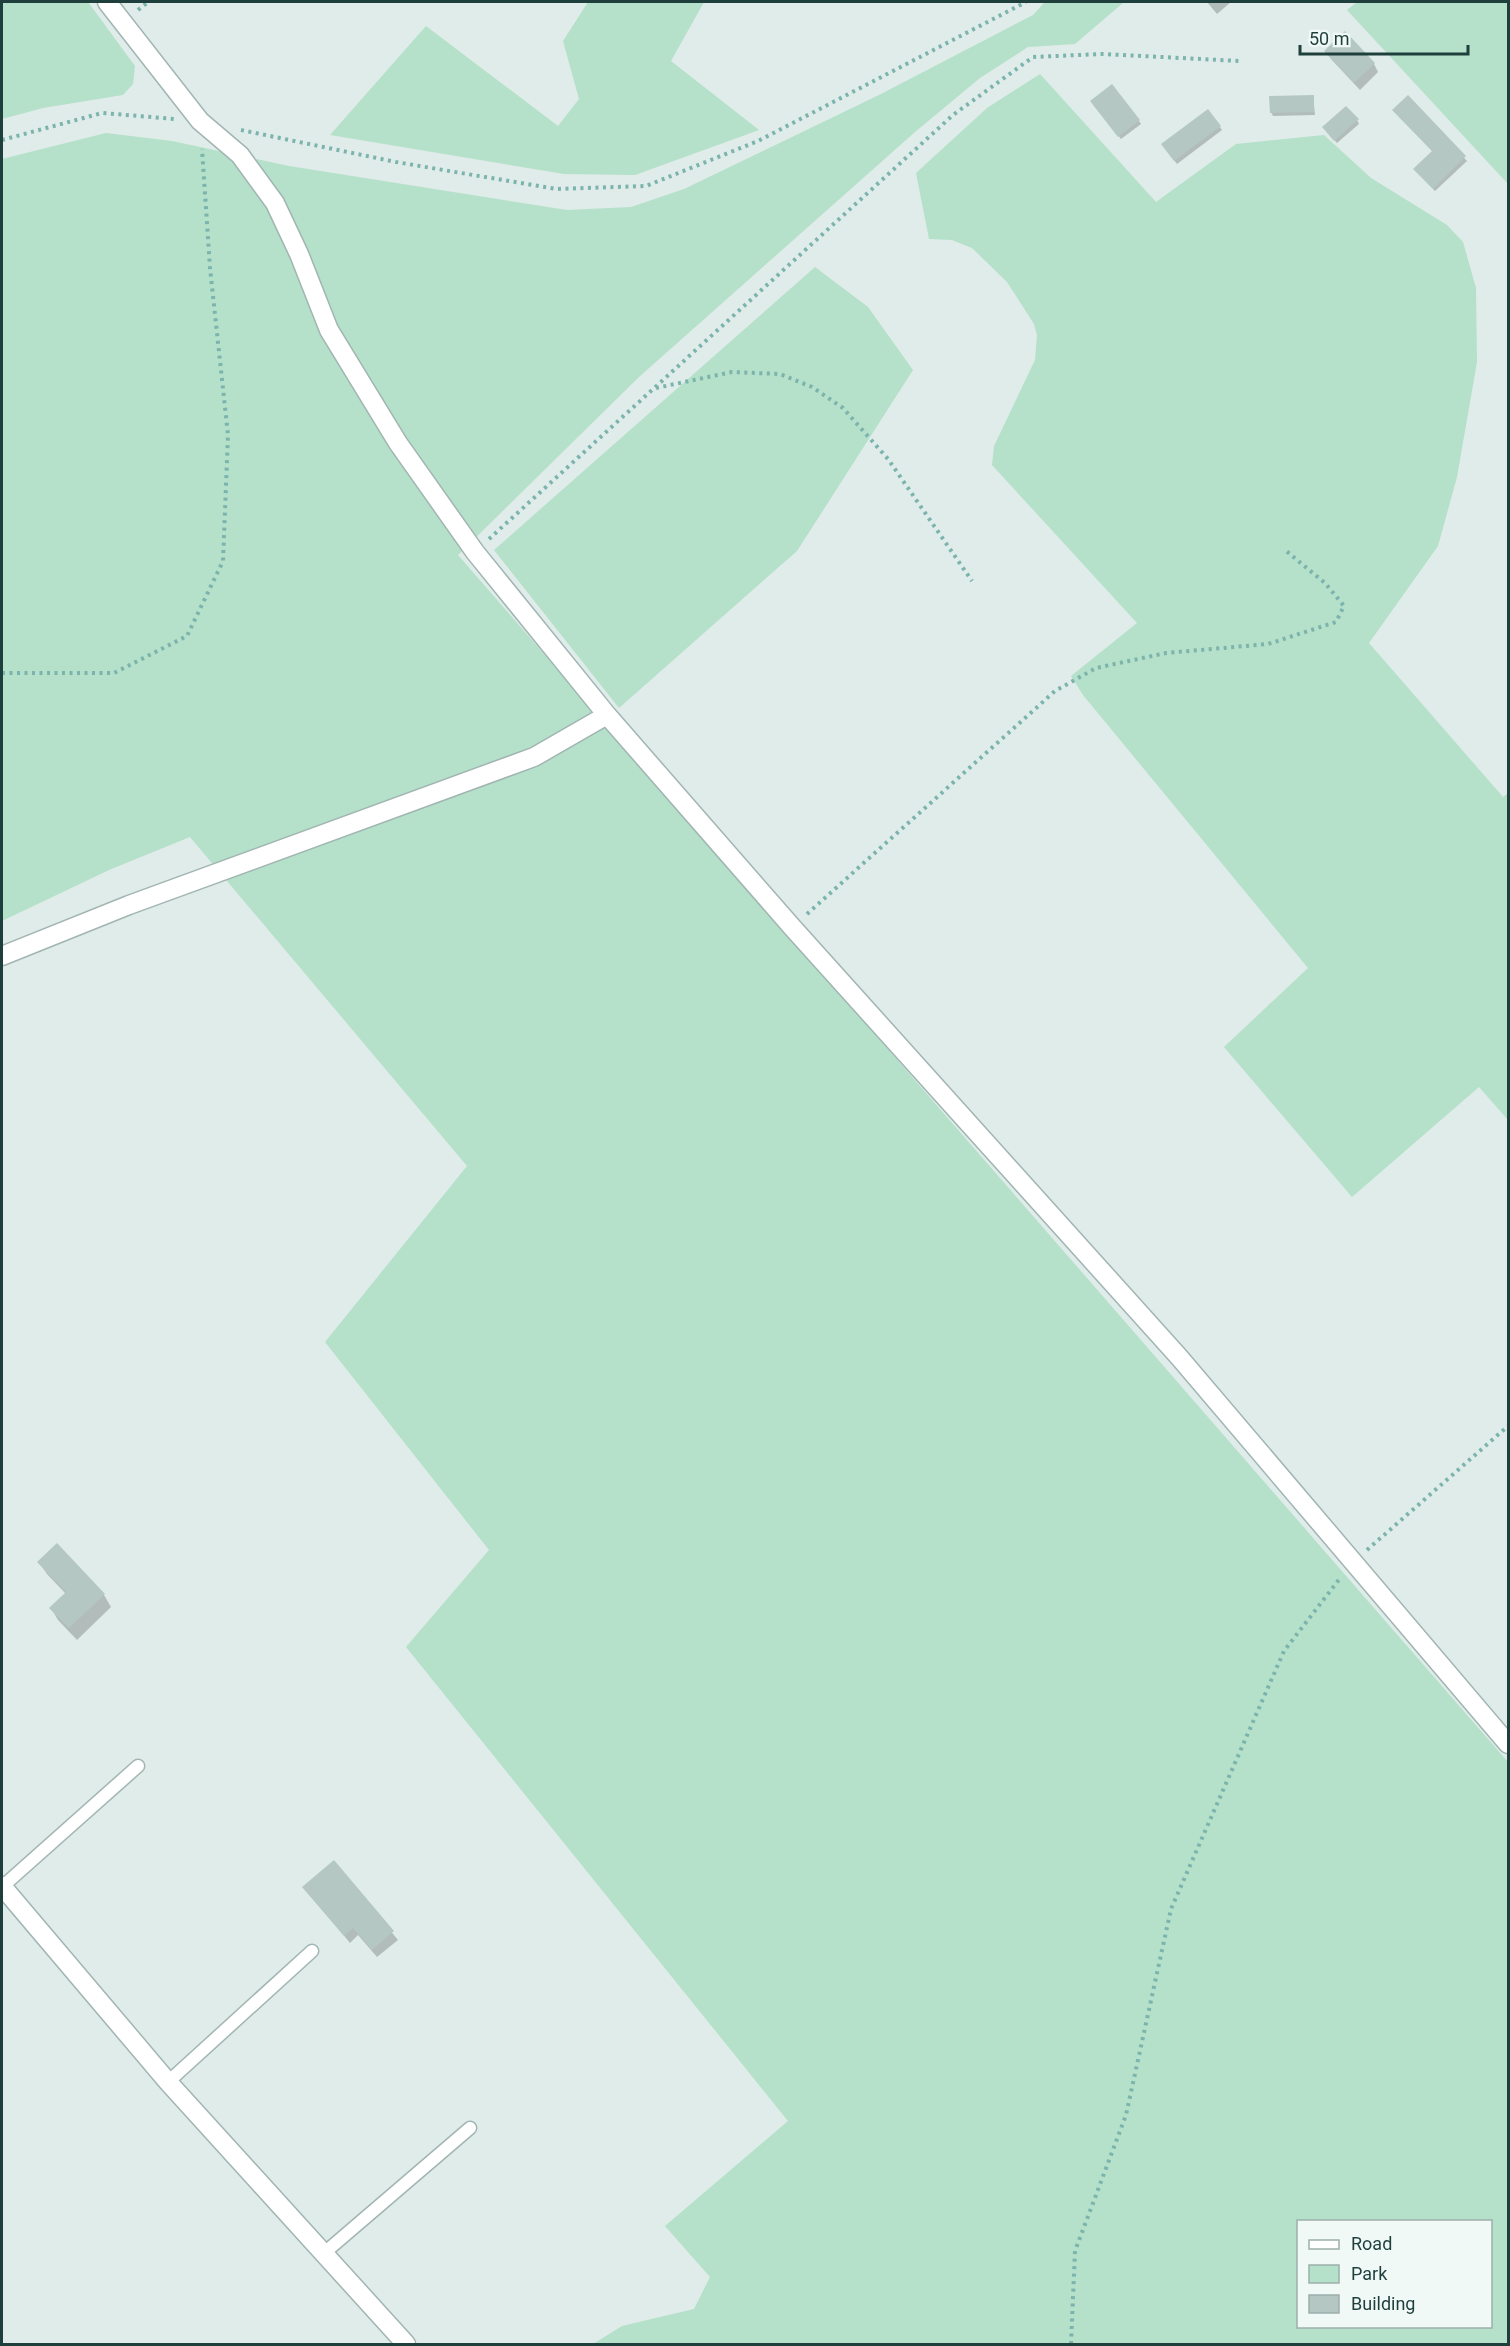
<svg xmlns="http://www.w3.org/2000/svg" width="1510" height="2346" viewBox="0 0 1510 2346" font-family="Roboto,sans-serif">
<rect width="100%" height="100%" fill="#dfece9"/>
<path fill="#b5e0c9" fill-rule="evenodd" d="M 2,2 L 88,2 L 135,66 L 133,84 L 123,95 L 43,108 L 2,119 Z
M 588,2 L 704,2 L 671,61 L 759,130 L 635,175 L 564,174 L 330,135 L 426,26 L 558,126 L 579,99 L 563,41 Z
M 1045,2 L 1124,2 L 1075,44 L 1028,47 L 980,78 L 915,132 L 639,377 L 458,555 L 1508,1762 L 1508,2344 L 593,2344 L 622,2326 L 694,2309 L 710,2277 L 665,2226 L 788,2121 L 406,1647 L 489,1550 L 325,1342 L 467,1166 L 190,837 L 109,870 L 2,921 L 2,159 L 106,133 L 172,141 L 289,166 L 567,210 L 631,207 L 684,189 L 881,94 L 1033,15 ZM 1298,2222 L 1490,2222 L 1490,2326 L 1298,2326 Z
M 1357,2 L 1508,2 L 1508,184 L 1347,10 Z
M 1040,74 L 1156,202 L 1236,144 L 1324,135 L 1371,178 L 1447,225 L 1463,242 L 1476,288 L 1477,362 L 1457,477 L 1438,546 L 1369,643 L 1503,797 L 1508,793 L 1508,1120 L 1479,1087 L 1352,1197 L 1224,1047 L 1308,968 L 1083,695 L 1071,676 L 1137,623 L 992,465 L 994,446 L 1035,360 L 1037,335 L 1034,324 L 1007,282 L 972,248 L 952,240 L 929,239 L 916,173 L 987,108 Z
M 815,267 L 868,307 L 913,370 L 797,551 L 619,708 L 494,550 Z"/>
<path fill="#0003" d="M 1207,2 L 1231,2 L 1217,14 Z
M 1326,51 L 1374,64 L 1378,72 L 1360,90 L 1331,59 Z
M 1313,96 L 1315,115 L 1273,116 L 1271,112 Z
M 1408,97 L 1467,161 L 1435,191 L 1417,172 L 1433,152 L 1396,113 Z
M 1094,104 L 1139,121 L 1141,124 L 1121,139 Z
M 1357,120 L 1359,124 L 1337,143 L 1326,131 Z
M 1220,127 L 1222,130 L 1177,164 L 1165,148 Z
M 39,1562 L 104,1595 L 111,1607 L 77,1640 L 58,1620 L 51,1608 L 66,1594 L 47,1574 Z
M 334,1862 L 398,1940 L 377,1957 L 358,1935 L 350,1943 L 304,1887 Z"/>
<path fill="#b4c7c3" d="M 1345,31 L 1375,63 L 1354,83 L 1324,51 Z
M 1112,84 L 1140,120 L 1118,137 L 1090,101 Z
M 1314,95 L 1314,112 L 1270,113 L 1269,96 Z
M 1408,95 L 1466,156 L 1433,189 L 1413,169 L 1432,151 L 1392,110 Z
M 1346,106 L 1359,119 L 1334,141 L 1322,127 Z
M 1208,109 L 1221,126 L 1174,161 L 1161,144 Z
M 57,1543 L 105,1594 L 69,1628 L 49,1608 L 66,1592 L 37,1562 Z
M 334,1860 L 394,1931 L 372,1950 L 353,1928 L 344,1936 L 302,1887 Z"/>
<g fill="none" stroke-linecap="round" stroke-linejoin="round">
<g stroke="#a1b5b2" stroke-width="15">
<path id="service" d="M 2,1887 L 138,1766
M 168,2082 L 312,1951
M 323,2254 L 470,2128"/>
</g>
<g stroke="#a1b5b2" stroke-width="21">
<path id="minor" d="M 107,2 L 200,121 L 240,155 L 275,203 L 299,254 L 329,330 L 398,443 L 475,552 L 607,715 L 792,927 L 1179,1357 L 1508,1744
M 2,956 L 129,905 L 534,757 L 607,715
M 2,1886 L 168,2082 L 406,2344"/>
</g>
<path stroke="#7cb4ad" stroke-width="4" stroke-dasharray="3 4.5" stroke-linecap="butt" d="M 138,10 L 148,2
M 241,130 L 396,162 L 556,189 L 646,186 L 758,141 L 1026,2
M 2,140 L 102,113 L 175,119
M 656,388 L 732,372 L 780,374 L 812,387 L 843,408 L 888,459 L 972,581
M 489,539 L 953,115 L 1033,57 L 1102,54 L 1240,61
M 2,673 L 114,673 L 187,636 L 223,561 L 228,435 L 210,268 L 202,149
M 807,914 L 1055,691 L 1096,668 L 1166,653 L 1268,644 L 1336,622 L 1344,606 L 1325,583 L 1285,550
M 1367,1550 L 1508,1426
M 1071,2344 L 1075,2251 L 1126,2115 L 1171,1909 L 1284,1651 L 1341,1577"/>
<use href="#service" stroke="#fff" stroke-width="12"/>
<use href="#minor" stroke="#fff" stroke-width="18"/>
</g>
<rect width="1510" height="2346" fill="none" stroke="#1e3f3c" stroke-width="6"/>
<rect x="1297" y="2220" width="195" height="108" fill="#f0f9f6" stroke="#9cafac" stroke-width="1.5"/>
<rect x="1309" y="2240" width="30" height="9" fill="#ffffff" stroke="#9cafac" stroke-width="1.5"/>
<text x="1351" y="2250" font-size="18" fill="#1e3f3c">Road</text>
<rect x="1309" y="2265" width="30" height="18" fill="#b5e0c9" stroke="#9cafac" stroke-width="1.5"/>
<text x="1351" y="2280" font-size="18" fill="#1e3f3c">Park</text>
<rect x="1309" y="2295" width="30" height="18" fill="#b4c7c3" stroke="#9cafac" stroke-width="1.5"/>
<text x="1351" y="2310" font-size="18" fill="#1e3f3c">Building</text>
<path d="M1300 45v9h168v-9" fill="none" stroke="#1e3f3c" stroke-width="3"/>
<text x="1309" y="45" font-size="18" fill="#1e3f3c" stroke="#f0f9f6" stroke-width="4.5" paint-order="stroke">50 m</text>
</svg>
